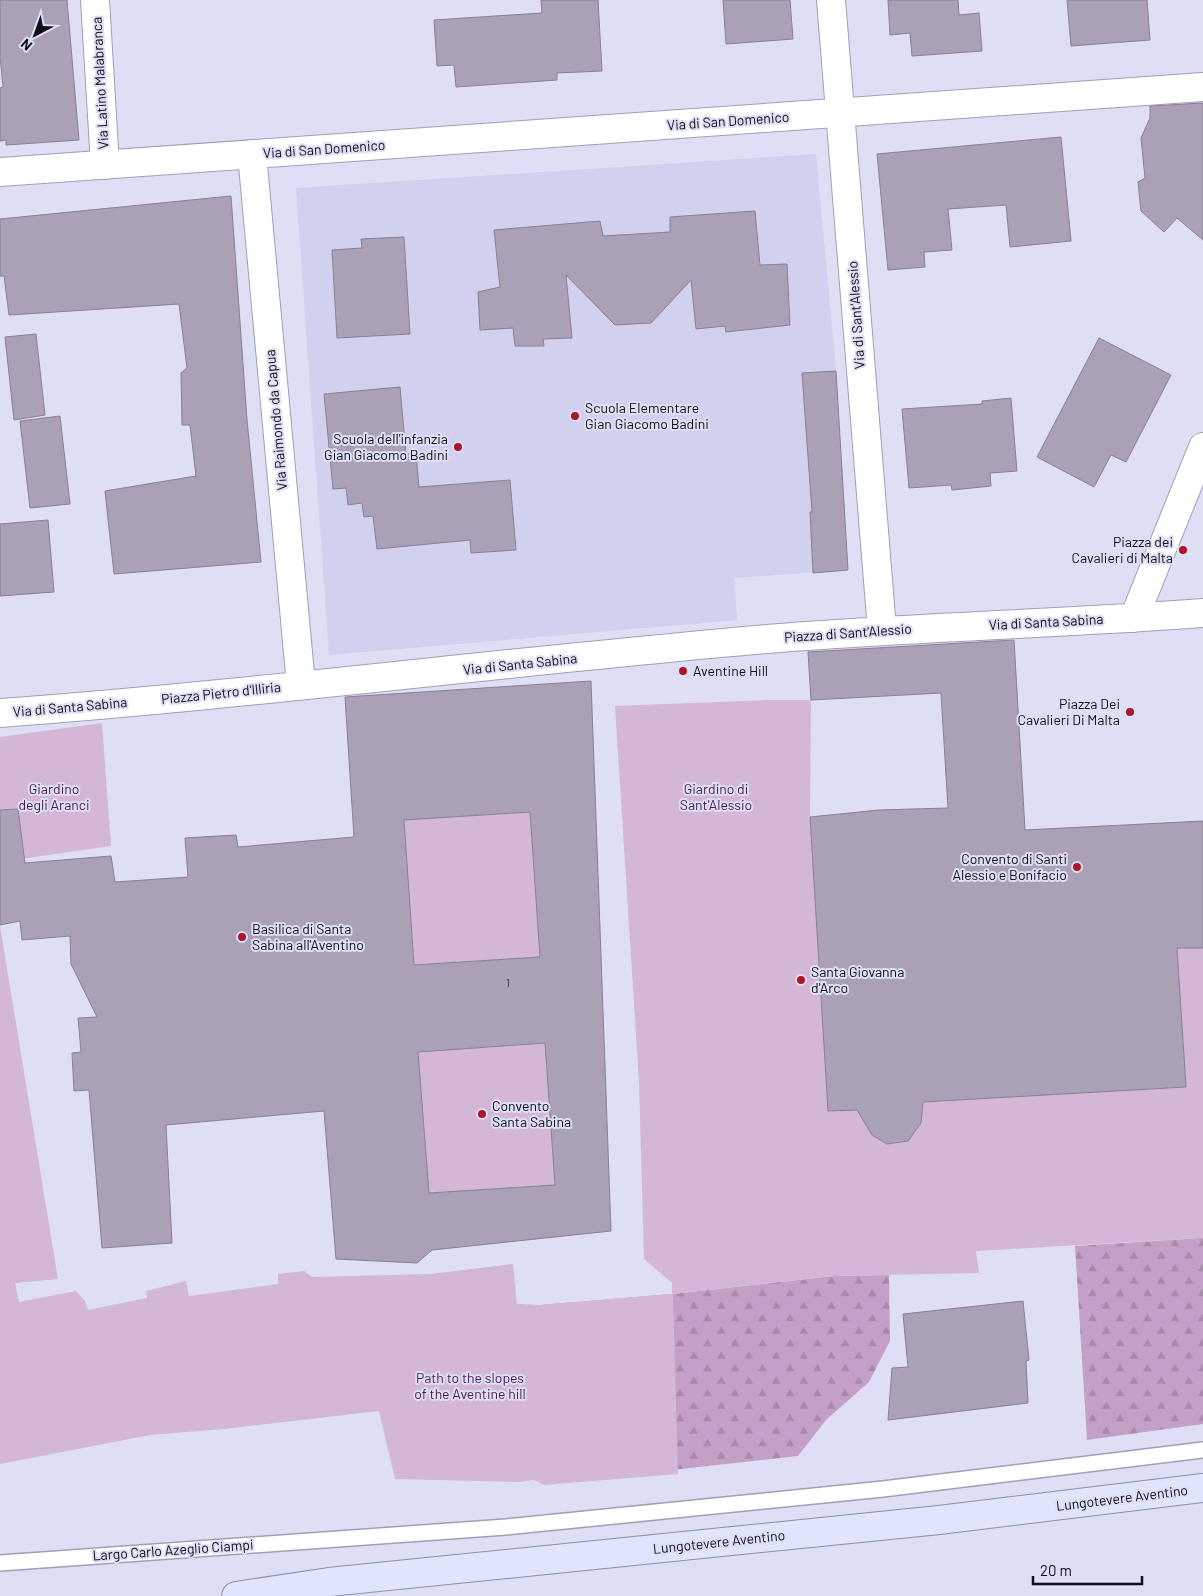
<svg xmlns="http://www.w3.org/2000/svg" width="1203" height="1596" viewBox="0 0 1203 1596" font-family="Barlow,sans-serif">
<defs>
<pattern id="forest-firs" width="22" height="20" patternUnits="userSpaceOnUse" patternTransform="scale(1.25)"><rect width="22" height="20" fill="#c4a0c6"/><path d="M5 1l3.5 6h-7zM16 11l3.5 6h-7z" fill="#a789a9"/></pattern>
</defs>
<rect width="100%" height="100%" fill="#dedef5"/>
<path fill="#d1d0ee" d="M 816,154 L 836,371 L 848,570 L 734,578 L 737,620 L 329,655 L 296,188 Z"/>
<path fill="url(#forest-firs)" d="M 1203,1238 L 1203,1424 L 1087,1440 L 1075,1246 Z
M 889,1275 L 890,1341 L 869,1382 L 826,1420 L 798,1456 L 609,1477 L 540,1305 L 672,1294 L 834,1276 Z"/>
<path fill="#d4b7d6" d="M 769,700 L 811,700 L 810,816 L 828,1111 L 857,1110 L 872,1135 L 887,1144 L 908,1141 L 921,1123 L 923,1102 L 1185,1087 L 1175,906 L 1203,948 L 1203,1238 L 976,1251 L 979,1273 L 834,1276 L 673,1294 L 678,1474 L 544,1485 L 534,1480 L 518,1482 L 395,1479 L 379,1411 L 224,1429 L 150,1435 L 0,1464 L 0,926 L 58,1279 L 15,1283 L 19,1302 L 76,1291 L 85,1301 L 88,1310 L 147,1298 L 146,1291 L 186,1281 L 189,1296 L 278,1284 L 278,1274 L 304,1271 L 312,1277 L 431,1274 L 513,1264 L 517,1304 L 540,1305 L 672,1294 L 672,1283 L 644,1259 L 639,1082 L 615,706 Z
M 102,723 L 111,846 L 0,862 L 0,737 Z
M 530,812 L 540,957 L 414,965 L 404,820 Z
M 545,1043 L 555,1185 L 429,1193 L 418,1052 Z"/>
<path fill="#aaa1b6" stroke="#887f93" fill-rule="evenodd" d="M 0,0 L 67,0 L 79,140 L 6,145 L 6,140 L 0,141 L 0,88 L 3,87 L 0,56 Z
M 541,0 L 598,0 L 602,71 L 557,73 L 557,80 L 456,87 L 454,65 L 437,66 L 434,20 L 542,13 Z
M 723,0 L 790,0 L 793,39 L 726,44 Z
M 888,0 L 958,0 L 959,15 L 979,13 L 982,51 L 912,56 L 910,33 L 890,35 Z
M 1067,0 L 1147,0 L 1150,40 L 1071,46 Z
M 1203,103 L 1203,240 L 1177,218 L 1164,232 L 1141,211 L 1138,182 L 1145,178 L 1141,138 L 1150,118 L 1150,106 Z
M 1061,137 L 1071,241 L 1010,247 L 1006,205 L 948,209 L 952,250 L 924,252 L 925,267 L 888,270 L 877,154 Z
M 231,196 L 247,420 L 261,562 L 114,574 L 105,491 L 196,476 L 190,425 L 182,425 L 181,373 L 187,368 L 179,304 L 9,315 L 4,276 L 0,276 L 0,219 Z
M 755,211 L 760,265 L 787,264 L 790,325 L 726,332 L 725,326 L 696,329 L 691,280 L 651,323 L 615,325 L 566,275 L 572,338 L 543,339 L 544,346 L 515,346 L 513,328 L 480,330 L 478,292 L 500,287 L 494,230 L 600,221 L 603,236 L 670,232 L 670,217 Z
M 404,237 L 410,334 L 337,338 L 332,250 L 362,248 L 361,239 Z
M 36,334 L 45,415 L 14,420 L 5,337 Z
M 1099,338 L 1171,375 L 1126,462 L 1111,455 L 1094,487 L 1037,457 Z
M 836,371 L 848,570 L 813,573 L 810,512 L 812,512 L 802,373 Z
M 400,387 L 406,454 L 416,453 L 419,487 L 510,480 L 516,550 L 471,553 L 470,540 L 377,549 L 373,516 L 364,517 L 362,503 L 348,505 L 346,488 L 333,489 L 324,394 Z
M 1011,398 L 1017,471 L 990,473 L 991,486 L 952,490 L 951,485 L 909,488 L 902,409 L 982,404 L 982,401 Z
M 60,416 L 70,504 L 30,508 L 20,421 Z
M 48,520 L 54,592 L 0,596 L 0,524 Z
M 1014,640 L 1025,830 L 1203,821 L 1203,948 L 1177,948 L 1186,1087 L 923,1102 L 921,1123 L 908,1141 L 887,1144 L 872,1135 L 857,1110 L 828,1111 L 810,817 L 879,810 L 948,808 L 941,693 L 811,700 L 808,652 Z
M 591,681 L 611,1231 L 432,1250 L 417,1263 L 336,1259 L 324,1111 L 166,1125 L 172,1243 L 102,1248 L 89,1090 L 74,1091 L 72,1053 L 81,1052 L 78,1018 L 97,1017 L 71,964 L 70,936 L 22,940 L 20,921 L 0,925 L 0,810 L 18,809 L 25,863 L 111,856 L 115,882 L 188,877 L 185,838 L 236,835 L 238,847 L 354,837 L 345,697 ZM 530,812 L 540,957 L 414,965 L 404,820 ZM 545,1043 L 555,1185 L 429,1193 L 418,1052 Z
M 1023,1301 L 1029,1360 L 1026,1361 L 1028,1403 L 888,1420 L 892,1368 L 908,1367 L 903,1314 Z"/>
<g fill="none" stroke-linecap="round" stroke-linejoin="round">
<g stroke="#9f9fb5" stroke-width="18">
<path id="lane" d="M 0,1563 L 506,1527 L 883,1489 L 1203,1450"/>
</g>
<g stroke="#9f9fb5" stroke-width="30">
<path id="street" d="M 95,0 L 105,165
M 831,0 L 882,630
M 252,154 L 301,685
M 0,172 L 1203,87
M 1134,618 L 1203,447
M 0,713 C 256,694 511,661 767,639 C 912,627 1058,624 1203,613"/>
</g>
<g stroke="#8890a9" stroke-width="30">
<path id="primary" d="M 236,1596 L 329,1582 L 939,1520 L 1203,1488"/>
</g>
<use href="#lane" stroke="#fff" stroke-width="15"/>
<use href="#street" stroke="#fff" stroke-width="28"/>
<use href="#primary" stroke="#dfe6fb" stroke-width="28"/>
</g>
<g fill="#ab162b" stroke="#dedef5" stroke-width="2">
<circle cx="575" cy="416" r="5"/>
<circle cx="458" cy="447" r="5"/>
<circle cx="1183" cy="550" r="5"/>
<circle cx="683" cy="671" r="5"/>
<circle cx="1130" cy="712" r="5"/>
<circle cx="1077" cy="867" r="5"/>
<circle cx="242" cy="937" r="5"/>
<circle cx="801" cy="980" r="5"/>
<circle cx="482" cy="1114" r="5"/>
</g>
<g text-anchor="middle" stroke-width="4" stroke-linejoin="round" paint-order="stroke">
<g font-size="11" fill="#36343f">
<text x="508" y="987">1</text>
</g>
<g font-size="14" fill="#100f17" stroke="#dedef5">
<text transform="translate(100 83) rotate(-93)" y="5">Via Latino Malabranca</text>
<text transform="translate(728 121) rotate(-4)" y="5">Via di San Domenico</text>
<text transform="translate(324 149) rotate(-4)" y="5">Via di San Domenico</text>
<text transform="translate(856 315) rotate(-94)" y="5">Via di Sant'Alessio</text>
<text transform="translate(276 420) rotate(-95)" y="5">Via Raimondo da Capua</text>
<text transform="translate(1046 622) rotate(-3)" y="5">Via di Santa Sabina</text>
<text transform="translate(848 633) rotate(-4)" y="5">Piazza di Sant'Alessio</text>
<text transform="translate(520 664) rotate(-6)" y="5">Via di Santa Sabina</text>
<text transform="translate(221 693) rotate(-6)" y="5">Piazza Pietro d'Illiria</text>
<text transform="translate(70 707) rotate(-5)" y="5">Via di Santa Sabina</text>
<text transform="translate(1122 1498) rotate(-7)" y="5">Lungotevere Aventino</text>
<text transform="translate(719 1542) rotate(-6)" y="5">Lungotevere Aventino</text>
<text transform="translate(173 1550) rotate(-4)" y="5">Largo Carlo Azeglio Ciampi</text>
</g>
<g font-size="14" fill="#100f17" stroke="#dedef5" text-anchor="start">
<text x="585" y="413">Scuola Elementare<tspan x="585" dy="16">Gian Giacomo Badini</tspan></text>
<text x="448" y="444" text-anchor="end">Scuola dell'infanzia<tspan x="448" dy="16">Gian Giacomo Badini</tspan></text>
<text x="1173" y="547" text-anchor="end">Piazza dei<tspan x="1173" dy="16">Cavalieri di Malta</tspan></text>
<text x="693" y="676">Aventine Hill</text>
<text x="1120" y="709" text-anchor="end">Piazza Dei<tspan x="1120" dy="16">Cavalieri Di Malta</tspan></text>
<text x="1067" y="864" text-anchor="end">Convento di Santi<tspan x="1067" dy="16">Alessio e Bonifacio</tspan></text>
<text x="252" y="934">Basilica di Santa<tspan x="252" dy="16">Sabina all'Aventino</tspan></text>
<text x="811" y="977">Santa Giovanna<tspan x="811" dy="16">d'Arco</tspan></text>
<text x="492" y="1111">Convento<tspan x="492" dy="16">Santa Sabina</tspan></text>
</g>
<g font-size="14" fill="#4b1e4e" stroke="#dedef5">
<text x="54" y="794">Giardino<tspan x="54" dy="16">degli Aranci</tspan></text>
<text x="716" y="794">Giardino di<tspan x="716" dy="16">Sant'Alessio</tspan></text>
<text x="470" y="1383">Path to the slopes<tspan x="470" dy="16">of the Aventine hill</tspan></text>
</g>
</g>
<g transform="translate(35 35) rotate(221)" stroke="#dedef5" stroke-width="4" paint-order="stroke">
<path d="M0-4L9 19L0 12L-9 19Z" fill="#100f17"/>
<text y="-8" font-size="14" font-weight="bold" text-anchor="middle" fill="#100f17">N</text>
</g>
<path d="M1033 1576v8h109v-8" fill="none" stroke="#100f17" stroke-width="2.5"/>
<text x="1040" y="1576" font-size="15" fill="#100f17" stroke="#dedef5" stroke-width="4" paint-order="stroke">20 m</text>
</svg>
